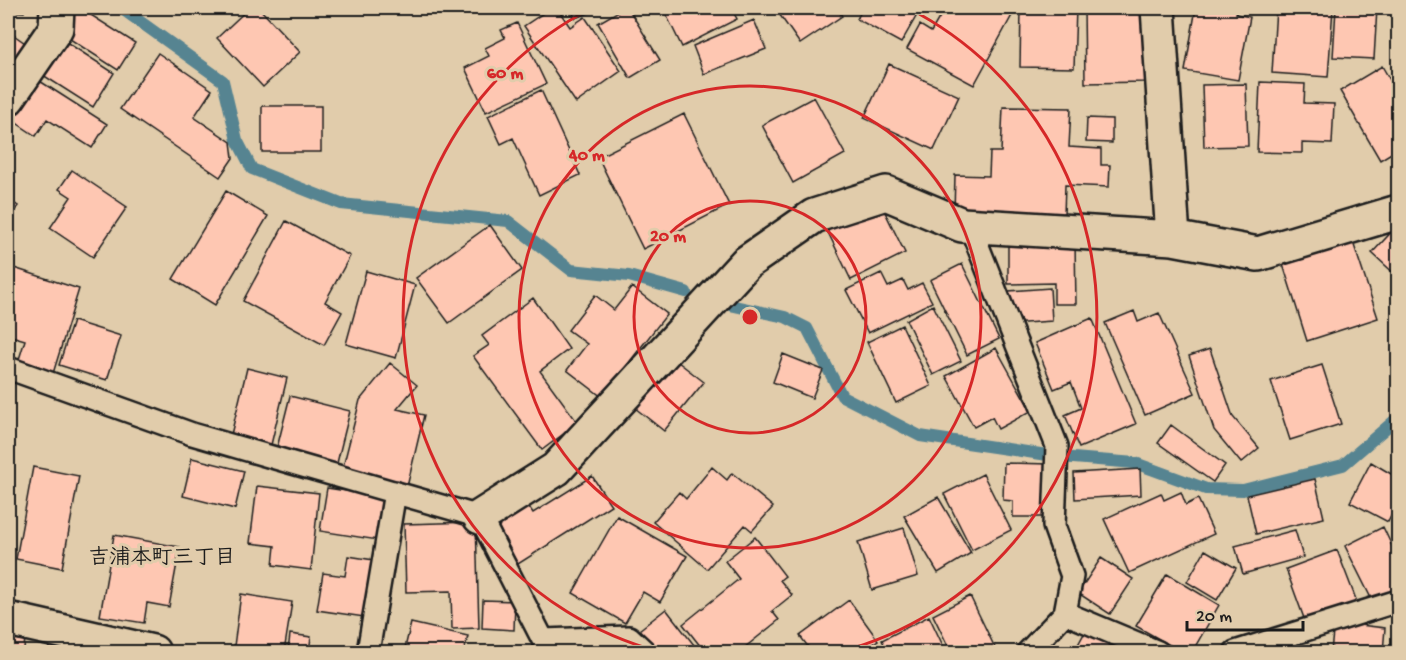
<svg xmlns="http://www.w3.org/2000/svg" width="1406" height="660" viewBox="0 0 1406 660" font-family="'Gochi Hand','Klee One',sans-serif">
<rect width="100%" height="100%" fill="#e1ccab"/>
<filter id="ink" filterUnits="userSpaceOnUse"><feTurbulence type="fractalNoise" baseFrequency=".0167" numOctaves="2"/><feDisplacementMap in="SourceGraphic" scale="12" xChannelSelector="R" yChannelSelector="G"/><feConvolveMatrix kernelMatrix="1 2 1 2 8 2 1 2 1" color-interpolation-filters="sRGB"/></filter>
<g filter="url(#ink)">
<g fill="none" stroke-linecap="round" stroke-linejoin="round">
<path stroke="#578491" stroke-width="12" d="M 121,8 L 223,81 L 237,140 L 252,169 L 341,204 L 508,221 L 571,270 L 629,276 L 686,292
M 725,304 L 785,317 L 807,328 L 842,396 L 920,436 L 1061,457 L 1135,463 L 1206,489 L 1243,490 L 1343,465 L 1394,421 L 1398,419"/>
</g>
<path fill="#fec7b2" stroke="#1c1c1c" stroke-width="1.5" d="M 8,8 L 25,8 L 24,12 L 8,11 Z
M 71,8 L 80,8 L 135,43 L 118,70 L 56,30 Z
M 249,8 L 259,8 L 300,52 L 263,87 L 217,38 Z
M 551,8 L 557,8 L 570,27 L 585,17 L 621,71 L 576,103 L 524,26 Z
M 571,8 L 603,8 L 575,18 Z
M 624,8 L 628,8 L 660,60 L 630,78 L 598,23 Z
M 663,8 L 731,8 L 737,19 L 682,47 Z
M 775,8 L 837,8 L 842,16 L 800,44 Z
M 863,8 L 921,8 L 901,43 L 857,19 Z
M 945,8 L 1016,8 L 974,85 L 907,49 L 920,25 L 931,32 Z
M 1021,8 L 1076,8 L 1074,68 L 1020,67 Z
M 1084,8 L 1145,8 L 1146,82 L 1085,83 Z
M 1196,8 L 1237,8 L 1236,14 L 1250,17 L 1238,80 L 1185,71 Z
M 1276,8 L 1333,8 L 1328,77 L 1272,73 Z
M 1336,8 L 1377,8 L 1374,59 L 1333,57 Z
M 754,20 L 766,49 L 704,74 L 693,46 Z
M 517,23 L 546,84 L 486,112 L 465,68 L 489,56 L 485,48 L 505,38 L 501,30 Z
M 8,31 L 35,50 L 8,90 Z
M 57,36 L 114,73 L 93,107 L 35,70 Z
M 158,53 L 212,90 L 194,117 L 231,142 L 233,158 L 220,177 L 120,109 Z
M 889,64 L 959,96 L 934,150 L 864,118 Z
M 1382,66 L 1398,94 L 1398,149 L 1380,160 L 1340,91 Z
M 35,78 L 107,124 L 92,148 L 47,119 L 36,136 L 9,118 Z
M 1260,82 L 1305,84 L 1304,103 L 1334,104 L 1332,144 L 1302,143 L 1302,153 L 1257,152 Z
M 1246,84 L 1248,146 L 1204,147 L 1202,85 Z
M 541,90 L 580,175 L 539,195 L 513,138 L 501,144 L 488,116 Z
M 814,97 L 845,154 L 793,183 L 762,125 Z
M 262,106 L 321,106 L 321,152 L 262,152 Z
M 1003,107 L 1071,108 L 1069,147 L 1101,149 L 1101,165 L 1110,165 L 1109,187 L 1065,185 L 1064,215 L 954,213 L 955,175 L 989,176 L 990,152 L 1001,152 Z
M 684,114 L 729,205 L 643,249 L 598,157 Z
M 1087,118 L 1112,119 L 1112,143 L 1086,142 Z
M 72,170 L 127,207 L 93,257 L 50,228 L 71,197 L 59,189 Z
M 226,191 L 268,216 L 215,305 L 173,279 Z
M 8,199 L 18,206 L 8,221 Z
M 881,204 L 905,253 L 851,280 L 827,230 Z
M 286,221 L 350,256 L 325,302 L 342,312 L 324,345 L 243,301 Z
M 490,225 L 522,270 L 449,323 L 416,278 Z
M 1398,225 L 1398,277 L 1372,253 Z
M 1351,236 L 1378,318 L 1307,341 L 1281,258 Z
M 1008,242 L 1075,242 L 1076,304 L 1054,304 L 1054,283 L 1008,284 Z
M 962,264 L 999,339 L 967,355 L 930,280 Z
M 14,268 L 79,289 L 51,380 L 16,369 L 25,340 L 8,335 L 8,290 Z
M 366,271 L 415,285 L 396,358 L 346,344 Z
M 881,273 L 888,287 L 903,280 L 908,290 L 922,283 L 932,302 L 868,333 L 846,290 Z
M 632,287 L 667,314 L 602,397 L 567,370 L 587,344 L 568,330 L 595,295 L 614,310 Z
M 1050,288 L 1052,321 L 1011,324 L 1009,291 Z
M 533,298 L 569,349 L 540,371 L 578,423 L 542,450 L 473,356 L 489,345 L 482,336 Z
M 933,305 L 961,361 L 933,375 L 906,320 Z
M 1134,311 L 1138,322 L 1159,313 L 1195,393 L 1145,415 L 1105,323 Z
M 1092,318 L 1136,424 L 1079,448 L 1065,415 L 1081,408 L 1071,382 L 1054,389 L 1035,343 Z
M 73,321 L 121,336 L 107,380 L 59,365 Z
M 902,325 L 931,386 L 896,403 L 867,342 Z
M 996,348 L 1031,411 L 998,429 L 992,417 L 974,427 L 946,376 Z
M 1210,349 L 1233,417 L 1259,448 L 1241,463 L 1214,430 L 1189,356 Z
M 783,354 L 823,370 L 812,398 L 773,382 Z
M 669,355 L 704,382 L 664,431 L 630,404 Z
M 390,363 L 417,385 L 397,409 L 424,415 L 407,487 L 342,471 L 360,400 Z
M 1322,365 L 1341,424 L 1290,440 L 1271,381 Z
M 247,368 L 287,378 L 270,449 L 230,439 Z
M 8,393 L 13,396 L 8,407 Z
M 290,396 L 350,411 L 336,467 L 276,452 Z
M 1171,425 L 1225,465 L 1213,482 L 1158,443 Z
M 192,458 L 244,471 L 235,509 L 183,496 Z
M 1371,462 L 1398,478 L 1398,502 L 1388,522 L 1350,502 Z
M 1004,463 L 1049,464 L 1049,517 L 1013,517 L 1013,501 L 1003,500 Z
M 33,467 L 79,476 L 62,568 L 16,559 Z
M 712,467 L 727,480 L 732,473 L 773,507 L 752,531 L 745,525 L 707,569 L 653,522 L 679,492 L 686,499 Z
M 1140,469 L 1141,495 L 1075,499 L 1074,473 Z
M 983,474 L 1011,530 L 972,550 L 944,494 Z
M 592,476 L 611,505 L 518,564 L 488,517 L 522,496 L 533,513 Z
M 1315,479 L 1324,518 L 1256,534 L 1247,495 Z
M 257,486 L 319,493 L 311,570 L 273,565 L 275,546 L 250,543 Z
M 327,488 L 391,498 L 384,541 L 320,531 Z
M 1181,492 L 1186,505 L 1198,499 L 1214,534 L 1129,573 L 1104,519 L 1161,493 L 1164,500 Z
M 938,497 L 971,553 L 938,573 L 904,516 Z
M 617,516 L 687,556 L 660,602 L 643,592 L 625,623 L 573,593 Z
M 476,522 L 479,628 L 452,629 L 451,591 L 406,592 L 404,524 Z
M 1383,527 L 1398,559 L 1398,591 L 1374,604 L 1345,546 Z
M 904,528 L 918,576 L 872,590 L 858,542 Z
M 1295,530 L 1303,557 L 1243,574 L 1235,546 Z
M 114,535 L 180,547 L 169,607 L 147,603 L 144,623 L 100,616 Z
M 755,537 L 785,576 L 780,580 L 792,595 L 772,611 L 779,620 L 739,652 L 705,652 L 683,624 L 739,579 L 725,561 Z
M 1205,550 L 1236,568 L 1217,600 L 1187,582 Z
M 1337,550 L 1357,602 L 1305,621 L 1286,569 Z
M 348,556 L 380,561 L 371,618 L 317,610 L 323,573 L 345,576 Z
M 1101,558 L 1133,579 L 1110,614 L 1078,593 Z
M 1167,574 L 1219,605 L 1192,652 L 1182,652 L 1136,626 Z
M 241,594 L 292,602 L 284,652 L 234,646 Z
M 970,596 L 997,652 L 951,652 L 933,615 Z
M 483,600 L 515,601 L 514,630 L 482,628 Z
M 849,600 L 878,640 L 860,652 L 812,652 L 800,636 Z
M 666,609 L 698,650 L 695,652 L 657,652 L 639,630 Z
M 929,616 L 946,652 L 888,652 L 882,640 Z
M 1334,622 L 1385,628 L 1383,652 L 1331,652 Z
M 411,623 L 468,636 L 464,652 L 404,652 Z
M 1086,630 L 1130,652 L 1074,652 Z
M 8,634 L 25,636 L 24,650 L 30,652 L 8,652 Z
M 290,634 L 311,637 L 309,652 L 288,652 Z
M 49,647 L 104,652 L 48,652 Z
M 630,647 L 632,652 L 614,652 Z
M 1269,648 L 1321,651 L 1321,652 L 1269,652 Z"/>
<g fill="none" stroke-linecap="round" stroke-linejoin="round">
<g stroke="#1c1c1c" stroke-width="26">
<path id="service" d="M 970,226 L 1057,446 L 1054,526 L 1072,576 L 1065,613 L 1028,652
M 8,368 L 192,434 L 480,517 L 543,640 L 629,637 L 645,652
M 1065,613 L 1158,652
M 368,652 L 395,492
M 1235,652 L 1398,601"/>
</g>
<g stroke="#1c1c1c" stroke-width="38">
<path id="minor" d="M 1158,8 L 1173,238
M 8,98 L 56,28 L 57,8
M 480,517 L 556,469 L 746,263 L 814,216 L 886,193 L 962,225 L 1173,238 L 1258,254 L 1398,212
M 8,619 L 153,652"/>
</g>
<use href="#service" stroke="#e1ccab" stroke-width="21"/>
<use href="#minor" stroke="#e1ccab" stroke-width="33"/>
</g>
</g>
<g fill="none" stroke="#d62828" stroke-width="3">
<circle cx="750" cy="317" r="116"/>
<circle cx="750" cy="317" r="231"/>
<path d="M660 652A347 347 0 0 1 592 8M908 8A347 347 0 0 1 840 652"/>
</g>
<g text-anchor="middle" stroke-width="6" stroke-linejoin="round" paint-order="stroke">
<g font-size="21" font-weight="bold" fill="#1c1c1c" stroke="#e1ccab">
<text x="162" y="563">吉浦本町三丁目</text>
</g>
</g>
<circle cx="750" cy="317" r="9" fill="#d62828" stroke="#e1ccab" stroke-width="3"/>
<g font-size="18" text-anchor="middle" font-weight="bold" fill="#d62828" stroke="#e1ccab" stroke-width="6" stroke-linejoin="round" paint-order="stroke">
<text x="505" y="78">60 m</text>
<text x="587" y="160">40 m</text>
<text x="668" y="241">20 m</text>
</g>
<rect width="1406" height="660" fill="none" stroke="#e1ccab" stroke-width="30"/>
<rect x="15" y="15" width="1376" height="630" fill="none" stroke="#1c1c1c" stroke-width="2" filter="url(#ink)"/>
<path d="M1187 621v9h116v-9" fill="none" stroke="#1c1c1c" stroke-width="3"/>
<text x="1196" y="621" font-size="18" fill="#1c1c1c" stroke="#e1ccab" stroke-width="4.5" paint-order="stroke">20 m</text>
</svg>
